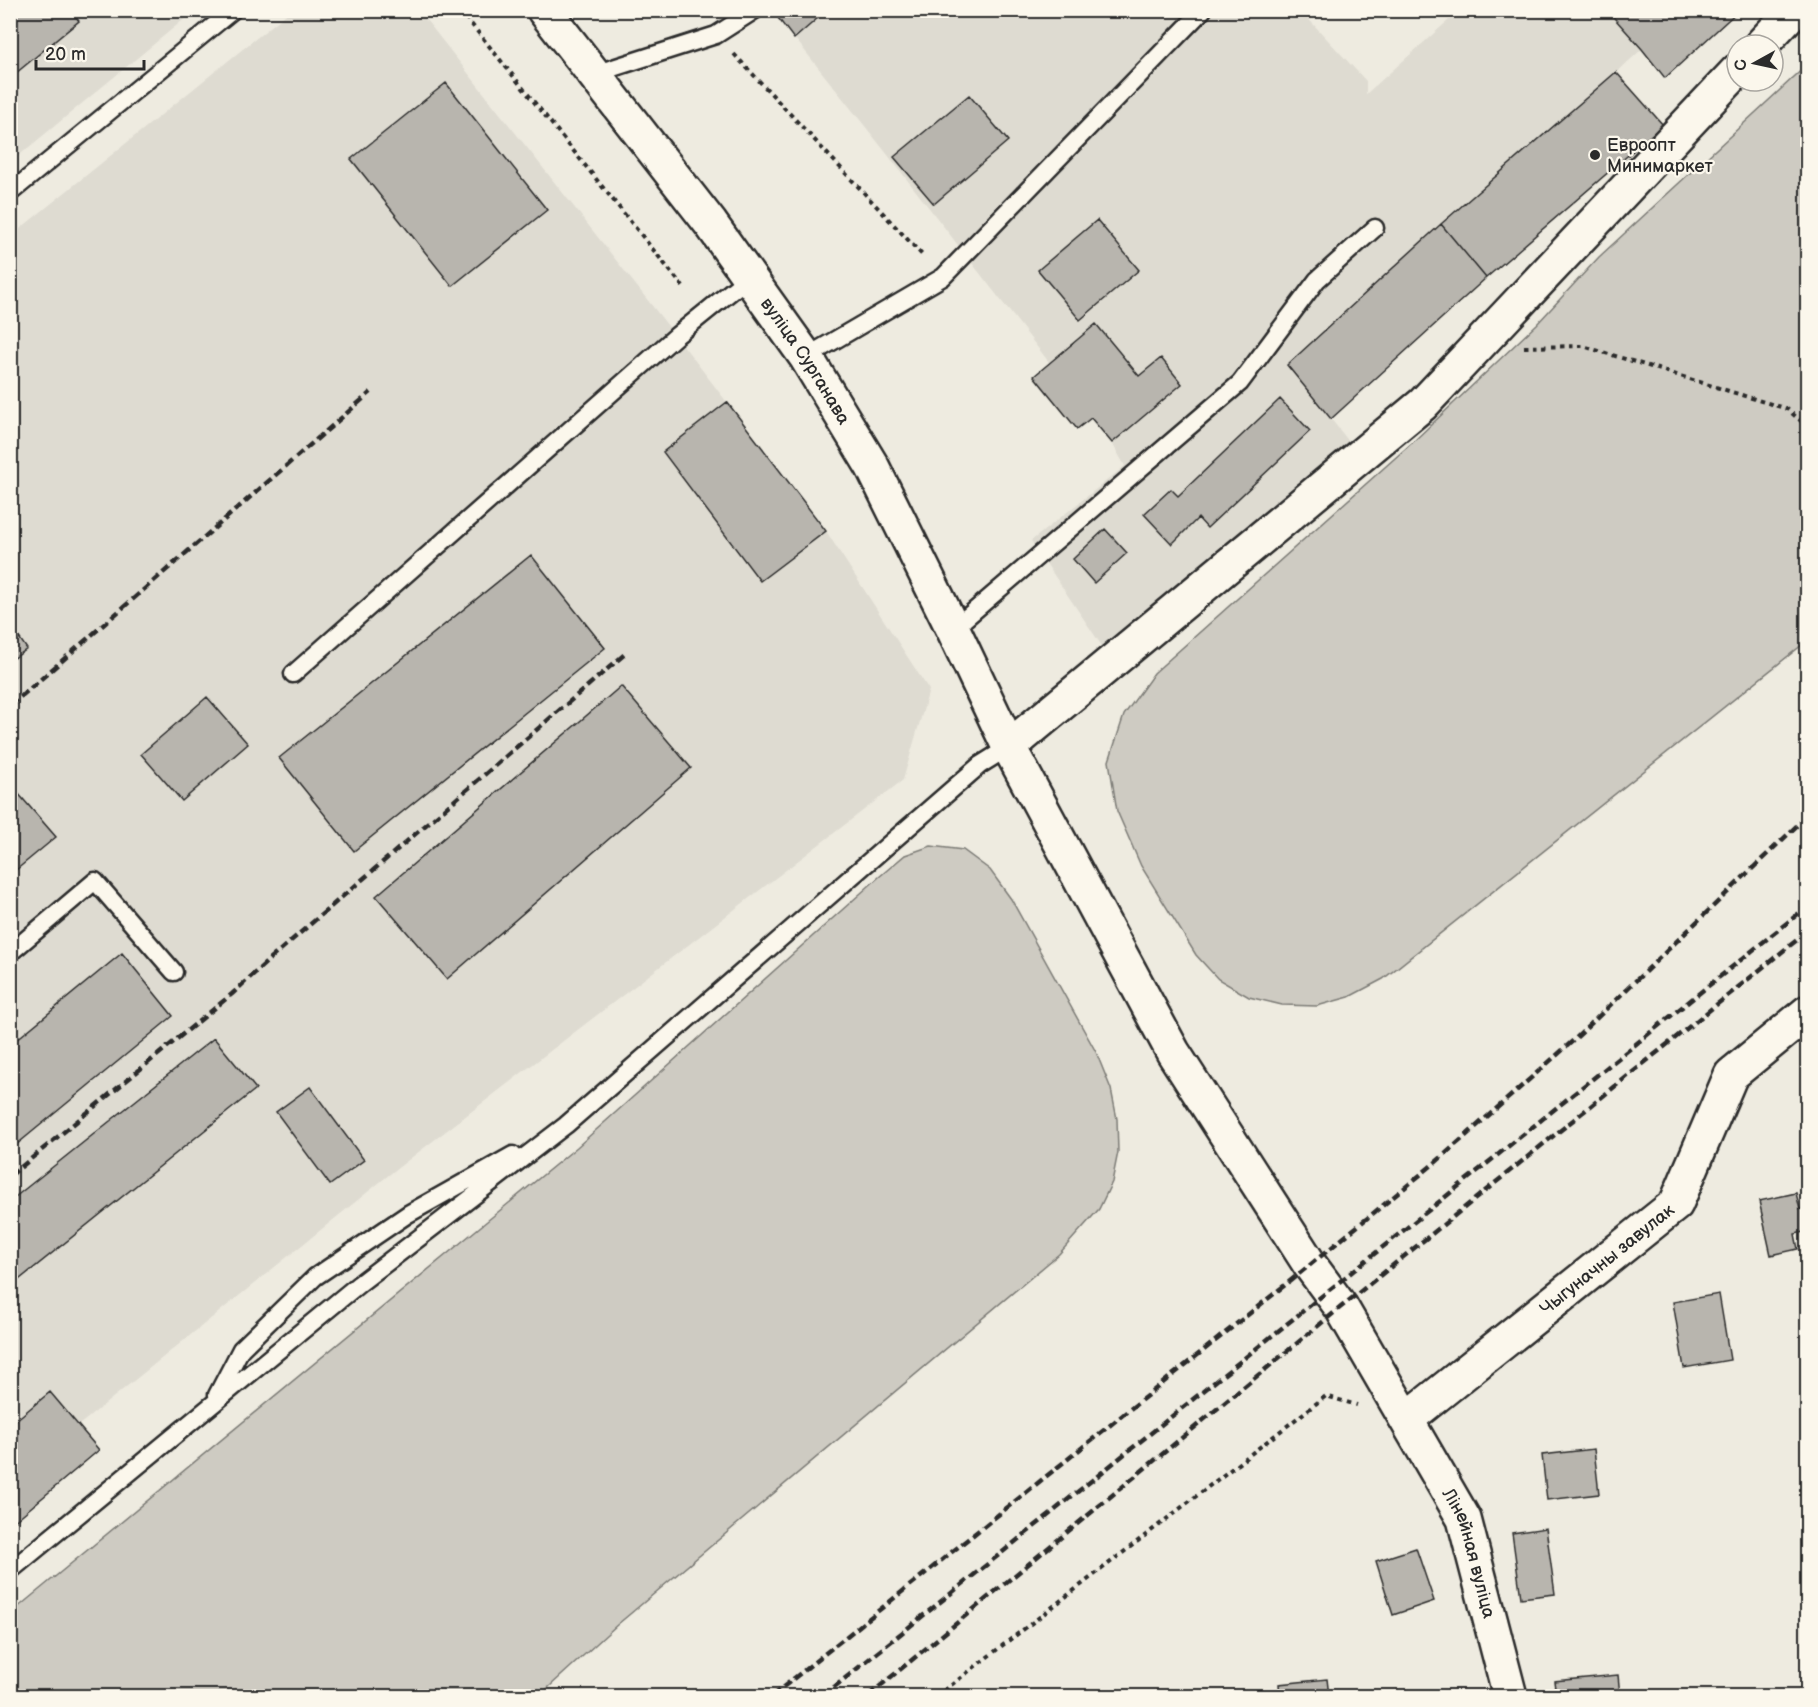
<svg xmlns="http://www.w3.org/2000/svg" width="1818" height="1707" viewBox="0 0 1818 1707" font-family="'Balsamiq Sans',sans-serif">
<rect width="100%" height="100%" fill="#eeebe0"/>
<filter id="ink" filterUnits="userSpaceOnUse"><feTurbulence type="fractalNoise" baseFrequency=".0167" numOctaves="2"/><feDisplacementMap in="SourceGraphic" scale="12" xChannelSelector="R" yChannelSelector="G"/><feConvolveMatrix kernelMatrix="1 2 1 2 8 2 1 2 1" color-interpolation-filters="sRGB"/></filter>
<g filter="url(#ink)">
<path fill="#dedbd1" d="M 11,11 L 194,11 L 11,162 Z
M 290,11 L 419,11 L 676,336 L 826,531 L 929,690 L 903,780 L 390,1174 L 79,1425 L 99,1450 L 11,1525 L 11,236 Z
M 773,11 L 1301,11 L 1366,81 L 1366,94 L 1459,11 L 1607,11 L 1642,49 L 1617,72 L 1663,125 L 1486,278 L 1331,419 L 1350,443 L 1106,652 L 1031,541 L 1125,466 L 1112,443 L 884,150 Z"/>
<path fill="#cecbc2" stroke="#7c7b76" stroke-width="1.5" d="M 1807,65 L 1807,641 L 1383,979 L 1349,997 L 1317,1006 L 1282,1005 L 1249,997 L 1218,979 L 1196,955 L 1141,866 L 1117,811 L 1109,761 L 1124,715 L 1154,673 L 1413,442 L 1537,324 L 1599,257 Z
M 931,846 L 963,850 L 990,870 L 1011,899 L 1096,1052 L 1111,1089 L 1117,1119 L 1118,1152 L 1112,1182 L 1099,1209 L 1059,1254 L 618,1624 L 539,1696 L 11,1696 L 11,1613 L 577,1147 L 879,877 L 905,855 Z"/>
<path fill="#b8b5ae" stroke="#2b2b2b" stroke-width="1.5" d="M 10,10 L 71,10 L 79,21 L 10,78 Z
M 772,10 L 827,10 L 794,39 Z
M 1607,10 L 1739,10 L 1665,78 L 1642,49 Z
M 1616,72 L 1663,125 L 1486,278 L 1441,224 Z
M 446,83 L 547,210 L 452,286 L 351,159 Z
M 969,95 L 1008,141 L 934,204 L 894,157 Z
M 1097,220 L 1139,270 L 1080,320 L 1038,270 Z
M 1441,224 L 1486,278 L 1331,419 L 1287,365 Z
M 1096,324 L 1139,376 L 1161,358 L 1182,384 L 1112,443 L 1091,418 L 1077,429 L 1034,376 Z
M 1280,399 L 1310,431 L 1207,528 L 1198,518 L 1172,544 L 1144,514 L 1171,489 L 1178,496 Z
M 727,402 L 826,531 L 760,581 L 663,452 Z
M 1105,529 L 1127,553 L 1094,583 L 1073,559 Z
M 531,555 L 605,648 L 354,851 L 279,758 Z
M 11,626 L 27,649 L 10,661 L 10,626 Z
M 621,686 L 691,768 L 447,979 L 376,896 Z
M 207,697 L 248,744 L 182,801 L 141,754 Z
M 10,784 L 56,837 L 10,875 Z
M 122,953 L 173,1016 L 10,1150 L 10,1045 Z
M 214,1038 L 256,1089 L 10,1287 L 10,1201 Z
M 310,1087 L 364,1160 L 330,1185 L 276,1112 Z
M 1796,1193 L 1800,1209 L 1808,1208 L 1808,1231 L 1795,1234 L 1798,1249 L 1771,1255 L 1759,1201 Z
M 1719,1294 L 1730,1360 L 1684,1368 L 1673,1302 Z
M 50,1392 L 99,1450 L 10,1525 L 10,1425 Z
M 1594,1449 L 1599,1494 L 1547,1500 L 1542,1455 Z
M 1546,1528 L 1555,1594 L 1521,1598 L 1512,1533 Z
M 1416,1548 L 1434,1601 L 1393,1615 L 1376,1561 Z
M 1618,1675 L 1620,1696 L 1556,1696 L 1554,1681 Z
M 1327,1679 L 1329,1696 L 1280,1696 L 1279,1684 Z"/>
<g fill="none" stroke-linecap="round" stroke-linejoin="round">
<g stroke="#2b2b2b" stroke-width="21">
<path id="service" d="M 594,74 L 716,35 L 755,10
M 10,193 L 233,10
M 806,357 L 943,277 L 1203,10
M 953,629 L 1240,383 L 1317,280 L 1375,228
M 293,674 L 676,336 L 749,277
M 10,953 L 95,881 L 174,972
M 217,1395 L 241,1349 L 315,1277 L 408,1214 L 513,1155
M 10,1571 L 359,1284 L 566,1125 L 980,765 L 1009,747"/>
</g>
<g stroke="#2b2b2b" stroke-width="38">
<g id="minor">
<path d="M 1761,45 L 1794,10"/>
<path d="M 1009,747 L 1423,404 L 1737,71"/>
<path id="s1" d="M 1407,1419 L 1676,1204 L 1731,1075 L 1808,1012"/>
</g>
</g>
<g stroke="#2b2b2b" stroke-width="38">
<g id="tertiary">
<path id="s2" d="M 544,10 L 711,224 L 806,357 L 872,466 L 953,629 L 1009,747 L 1173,1052 L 1310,1265 L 1341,1307 L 1464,1519 L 1510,1696"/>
</g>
</g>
<path stroke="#2b2b2b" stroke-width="4" stroke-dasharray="4.5 4.5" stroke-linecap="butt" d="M 460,10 L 684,288
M 734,54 L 924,257
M 1524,347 L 1583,346 L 1787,409 L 1808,427
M 937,1696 L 1326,1396 L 1357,1405"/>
<use href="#service" stroke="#fbf7ec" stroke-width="16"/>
<use href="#minor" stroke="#fbf7ec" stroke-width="33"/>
<use href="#tertiary" stroke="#fbf7ec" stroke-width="33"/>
<path stroke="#2b2b2b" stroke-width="4.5" stroke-dasharray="9 4.5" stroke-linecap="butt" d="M 10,706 L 371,392
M 10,1176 L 232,994 L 271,958 L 626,653
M 772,1696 L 1310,1265 L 1436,1162 L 1575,1039 L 1808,815
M 823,1696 L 1808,906
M 868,1696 L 1341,1307 L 1808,931"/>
</g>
</g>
<circle fill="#2b2b2b" stroke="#fbf7ec" stroke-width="2" cx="1595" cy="155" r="6"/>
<g text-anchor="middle" stroke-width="4.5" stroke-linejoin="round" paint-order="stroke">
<g font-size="18" fill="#2b2b2b" stroke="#fbf7ec" text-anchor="start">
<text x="1607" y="151">Евроопт<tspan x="1607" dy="21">Минимаркет</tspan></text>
</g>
<g font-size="18" fill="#2b2b2b" stroke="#fbf7ec">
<text dy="6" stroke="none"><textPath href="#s2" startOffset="438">вуліца Сурганава</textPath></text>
<text dy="6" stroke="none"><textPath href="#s1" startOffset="256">Чыгуначны завулак</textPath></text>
<text dy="6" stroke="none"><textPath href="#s2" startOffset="1806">Лінейная вуліца</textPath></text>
</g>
</g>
<rect width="1818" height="1707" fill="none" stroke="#fbf7ec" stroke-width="36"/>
<rect x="18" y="18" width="1782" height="1671" fill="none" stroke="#2b2b2b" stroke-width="2" filter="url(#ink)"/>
<g transform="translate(1755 63) rotate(262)"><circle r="28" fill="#fbf7ec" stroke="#a8a59f" stroke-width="1.5"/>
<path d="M0-4.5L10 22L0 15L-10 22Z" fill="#2b2b2b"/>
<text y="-9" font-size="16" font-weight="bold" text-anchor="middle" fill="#2b2b2b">С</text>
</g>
<path d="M36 60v9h108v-9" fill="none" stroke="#2b2b2b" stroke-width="3"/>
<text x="45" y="60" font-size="18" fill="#2b2b2b" stroke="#fbf7ec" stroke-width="4.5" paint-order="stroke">20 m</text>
</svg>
